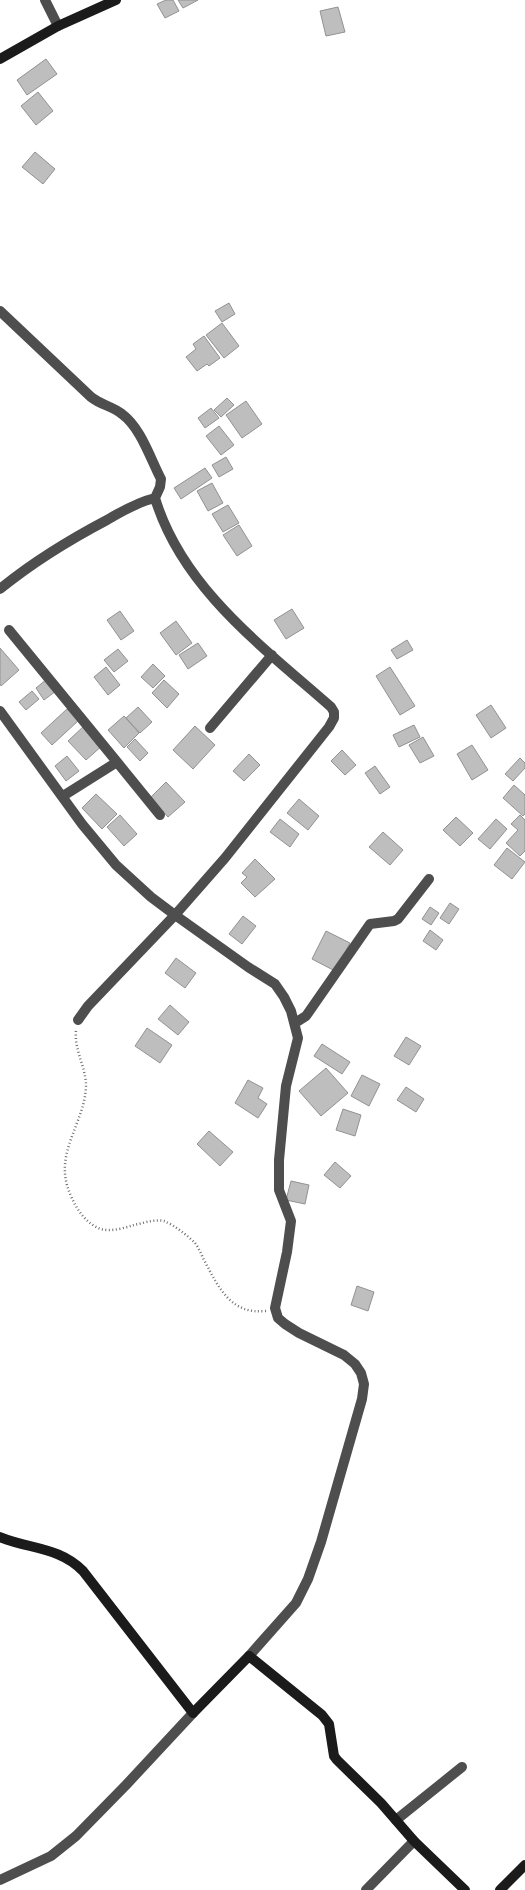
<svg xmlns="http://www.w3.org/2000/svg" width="525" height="1890" viewBox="0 0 525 1890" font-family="Inter,sans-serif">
<rect width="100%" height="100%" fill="#fff"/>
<path fill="#bebebe" stroke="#929292" d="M 166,0 L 173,0 L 179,11 L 165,18 L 157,4 Z
M 178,0 L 198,0 L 183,8 Z
M 338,7 L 345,32 L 326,36 L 320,11 Z
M 46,59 L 57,74 L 27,95 L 17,80 Z
M 38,92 L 53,111 L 36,125 L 21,106 Z
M 35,152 L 55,169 L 43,184 L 22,167 Z
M 229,303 L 235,314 L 222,322 L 215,311 Z
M 222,323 L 239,346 L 224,358 L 206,335 Z
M 204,336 L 220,358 L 209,366 L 207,364 L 197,371 L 186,357 L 196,349 L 193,344 Z
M 227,398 L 234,405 L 221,417 L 214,410 Z
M 246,401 L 262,424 L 242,438 L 226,415 Z
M 211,408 L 219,418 L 205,428 L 198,418 Z
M 219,426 L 234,445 L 221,455 L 206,436 Z
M 226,457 L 233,469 L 219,477 L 212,465 Z
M 205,468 L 212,478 L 181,499 L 174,488 Z
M 212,483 L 223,503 L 208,511 L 197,491 Z
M 228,505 L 239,523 L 223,532 L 212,514 Z
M 239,525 L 252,546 L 237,556 L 223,535 Z
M 292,609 L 304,628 L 286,639 L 274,620 Z
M 120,611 L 134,631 L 121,640 L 107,620 Z
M 176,621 L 192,643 L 176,655 L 160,633 Z
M 407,640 L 413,650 L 397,659 L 391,650 Z
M 198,643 L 207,656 L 188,669 L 179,655 Z
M 0,648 L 19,670 L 1,686 L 0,684 Z
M 118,649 L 128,661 L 114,672 L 104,660 Z
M 153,664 L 165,676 L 153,688 L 141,677 Z
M 106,667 L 120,685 L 108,695 L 94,677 Z
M 390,667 L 415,706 L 400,715 L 376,676 Z
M 47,679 L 56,691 L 44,700 L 36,688 Z
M 164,680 L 179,694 L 167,708 L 152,693 Z
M 32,691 L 39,699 L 26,710 L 19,702 Z
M 491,705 L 506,728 L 491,738 L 476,715 Z
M 138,707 L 152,722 L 140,733 L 126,718 Z
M 67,709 L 78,721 L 52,745 L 41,733 Z
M 124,716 L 139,733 L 124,748 L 108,730 Z
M 85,725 L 103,745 L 86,760 L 68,741 Z
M 414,725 L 420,737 L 399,747 L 393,735 Z
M 195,726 L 215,745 L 193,769 L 173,750 Z
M 423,737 L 434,756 L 420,763 L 409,745 Z
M 135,739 L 148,753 L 140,761 L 127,747 Z
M 472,745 L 488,770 L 472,780 L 457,754 Z
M 342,750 L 356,765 L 345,775 L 331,761 Z
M 249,754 L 260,765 L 244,781 L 233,771 Z
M 67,756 L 79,771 L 66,781 L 55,766 Z
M 520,758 L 525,763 L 525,768 L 513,781 L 505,774 Z
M 375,766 L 390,787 L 380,794 L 365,773 Z
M 166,782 L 185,802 L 168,817 L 150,798 Z
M 514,785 L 525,795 L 525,814 L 523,816 L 503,798 Z
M 96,794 L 117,814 L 102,829 L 82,808 Z
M 299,799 L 319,816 L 308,830 L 287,813 Z
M 120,815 L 137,834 L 124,846 L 107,827 Z
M 520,815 L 525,820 L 525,851 L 520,856 L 506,843 L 518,830 L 511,824 Z
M 456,817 L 473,833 L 460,846 L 443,830 Z
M 280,819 L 299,834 L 290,847 L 270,832 Z
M 496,819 L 507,829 L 490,849 L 478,839 Z
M 383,832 L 403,850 L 390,865 L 369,847 Z
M 507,848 L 525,862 L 512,879 L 494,865 Z
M 255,859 L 275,879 L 255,897 L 241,883 L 247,877 L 242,873 Z
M 450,903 L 459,909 L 449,924 L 440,918 Z
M 430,907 L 439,913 L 431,925 L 422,919 Z
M 243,916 L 256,926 L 242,944 L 229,934 Z
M 430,930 L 443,940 L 436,950 L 423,941 Z
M 326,931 L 350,943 L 335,971 L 312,959 Z
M 176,958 L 196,973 L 185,988 L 165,973 Z
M 170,1005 L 189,1022 L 178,1035 L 158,1019 Z
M 147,1028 L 172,1045 L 160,1063 L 135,1046 Z
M 406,1037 L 421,1046 L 409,1065 L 394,1056 Z
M 322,1044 L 350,1062 L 342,1074 L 314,1056 Z
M 326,1068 L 348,1093 L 321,1116 L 299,1091 Z
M 362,1075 L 380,1084 L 369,1106 L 351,1096 Z
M 248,1080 L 263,1088 L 258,1098 L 267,1104 L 258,1118 L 235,1103 Z
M 406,1087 L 424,1099 L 416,1112 L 397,1100 Z
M 343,1109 L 361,1115 L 355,1136 L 336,1130 Z
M 209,1131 L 233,1152 L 220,1166 L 197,1144 Z
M 335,1162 L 351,1176 L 340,1188 L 324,1175 Z
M 291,1181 L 309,1185 L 305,1204 L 286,1200 Z
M 357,1286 L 374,1292 L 368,1311 L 351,1305 Z"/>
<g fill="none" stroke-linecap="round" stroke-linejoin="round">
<path stroke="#707070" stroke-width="2.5" stroke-dasharray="1 2.5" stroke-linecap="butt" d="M 76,1031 C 74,1050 86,1067 86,1086 C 85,1121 57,1149 67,1185 C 72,1202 83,1223 101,1229 C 111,1232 124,1228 134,1225 C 144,1223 154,1219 164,1221 C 174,1225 187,1235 195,1243 C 199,1248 201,1254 204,1260 C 218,1286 230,1315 266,1311"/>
<path stroke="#4e4e4e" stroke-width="10" d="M 45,0 L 58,26
M 0,311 L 91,397 C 101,405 112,406 122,414 C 141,428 150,458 161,479 L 160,487 L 155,498 C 182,588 263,647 331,707 L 334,712 L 334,718 L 329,727 L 225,858 L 175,915 L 88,1006 L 78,1020
M 0,589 C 33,562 69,540 107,520 C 122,511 138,502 155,498
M 9,630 L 117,762 L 63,796
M 0,711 L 82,824 L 116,865 L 151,897 L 175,915 L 248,967 L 275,984 L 284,997 L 291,1011 L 298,1038 L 286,1086 L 279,1160 L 279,1190 L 291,1221 L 287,1252 L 275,1308 L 278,1318 L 285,1324 L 299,1333 L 344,1355 L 355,1364 L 361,1373 L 364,1384 L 362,1399 L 321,1542 L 308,1579 L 296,1603 L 249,1656
M 210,728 L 272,655
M 117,762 L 160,815
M 295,1023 L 306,1016 L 370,924 L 394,921 L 398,919 L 429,879
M 396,1820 L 462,1767
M 0,1880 L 51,1856 L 76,1836 L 126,1785 L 193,1713
M 366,1890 L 414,1841"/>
<path stroke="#1b1b1b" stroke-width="10" d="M 0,59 L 58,26 L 116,0
M 0,1537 C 29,1549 60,1547 83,1571 L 193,1713 L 249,1656 L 322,1715 L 329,1724 L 334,1756 L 337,1760 L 381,1803 L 414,1841 L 465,1890
M 500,1890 L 525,1865"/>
</g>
</svg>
